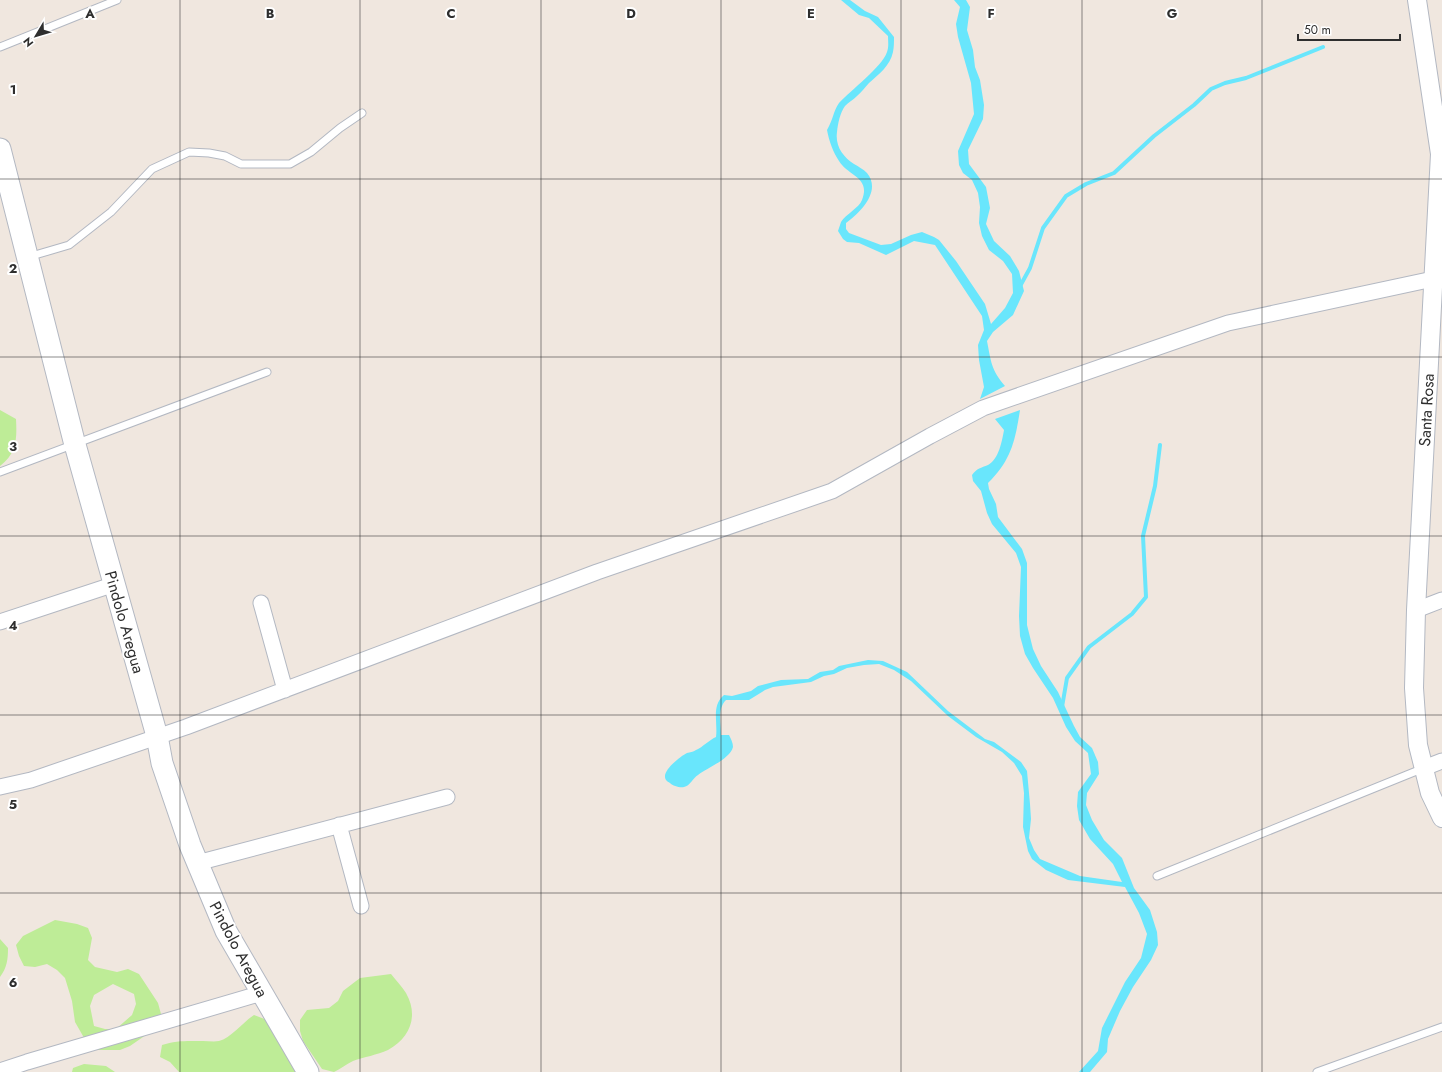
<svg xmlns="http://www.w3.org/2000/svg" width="1442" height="1072" viewBox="0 0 1442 1072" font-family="Jost,sans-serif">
<rect width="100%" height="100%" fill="#f0e7df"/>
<path fill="#beec97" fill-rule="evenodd" d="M 0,410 L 16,419 C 17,438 17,453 0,466 Z
M 55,920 L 77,924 L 88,928 L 92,938 L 88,960 L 95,967 L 117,972 L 128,969 L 139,974 L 158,1003 L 161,1014 L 159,1026 L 130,1046 L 120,1050 L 97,1050 L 87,1043 L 75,1022 L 72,1001 L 65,978 L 57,970 L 47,964 L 35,967 L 24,966 L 19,956 L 16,945 L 23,936 ZM 113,984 L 134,994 L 136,1004 L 132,1015 L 116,1029 L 105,1029 L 94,1026 L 90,1006 L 94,995 Z
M 0,939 L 8,948 C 8,959 7,968 0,977 Z
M 391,974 C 396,980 402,987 406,993 C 419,1016 410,1038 388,1050 C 377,1055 364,1057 353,1061 C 347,1064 340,1069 334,1072 L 322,1069 L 303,1041 L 300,1031 L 300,1020 L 307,1010 L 329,1008 L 338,1001 L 343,991 L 360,978 Z
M 254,1015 L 275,1023 L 299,1072 L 179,1072 L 170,1062 L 160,1057 L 162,1045 C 176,1040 189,1041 203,1041 C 208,1041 214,1042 219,1041 C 231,1038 243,1022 254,1015 Z
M 84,1064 L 106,1066 L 115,1072 L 72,1072 L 73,1068 Z"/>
<path fill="#69e6fc" d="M 841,0 L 850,0 L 865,11 L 878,17 L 894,37 C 894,42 894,47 893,52 C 890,66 879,74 869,83 C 865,87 862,92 857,96 C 853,100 849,102 845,106 C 840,113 838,123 837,132 C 835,146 843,157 854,164 C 859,167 863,169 867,173 C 882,191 860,213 846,223 L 846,229 L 849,233 L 881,245 L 891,244 L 911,235 L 922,232 L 934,237 L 939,240 L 956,261 L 985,304 L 991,324 L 1005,308 L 1013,293 L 1012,274 L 1003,261 L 989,250 L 982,236 L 979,223 L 980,207 L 978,193 L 972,180 L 963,173 L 959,165 L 958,151 L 974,114 L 971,83 L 958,37 L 956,24 L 960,7 L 954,0 L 966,0 L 970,7 L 967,30 L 973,50 L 975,67 L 980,80 L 984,105 L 983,119 L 968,150 L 969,164 L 986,187 L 990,208 L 986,224 L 994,241 L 1010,256 L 1019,271 L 1024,291 L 1013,315 L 993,332 L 987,341 C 991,361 991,370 1005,386 L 980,399 L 984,387 L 979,360 L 978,345 L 984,330 L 982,316 L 935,245 L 914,241 L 886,255 L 859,243 L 847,242 L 843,239 L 838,231 C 839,228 840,225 841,222 C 846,214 859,208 862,200 C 871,177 848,176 839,161 C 833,152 829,141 827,130 C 833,120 833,112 839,103 C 851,90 882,67 887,52 C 889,47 888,41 888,36 L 869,18 L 859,15 Z
M 1020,410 C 1015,442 1011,460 988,483 L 989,489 L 996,504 L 998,517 L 1022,549 L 1027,563 L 1027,625 L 1033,649 L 1041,666 L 1058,692 L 1074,726 L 1080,737 L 1092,748 L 1098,762 L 1099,774 L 1087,793 L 1086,805 L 1092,820 L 1104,840 L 1122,858 L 1134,888 L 1150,910 L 1157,932 L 1158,945 L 1151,960 L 1133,987 L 1120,1011 L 1108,1039 L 1107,1052 L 1090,1072 L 1079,1072 L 1098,1051 L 1102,1028 L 1125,982 L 1141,958 L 1147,934 L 1139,913 L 1125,887 L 1068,880 L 1046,870 L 1032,859 L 1028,851 L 1023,827 L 1024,793 L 1022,776 L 1014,763 L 1002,752 L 976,737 L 948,716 L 911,681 L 894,670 L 879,664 L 864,665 L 847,668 L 834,674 L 824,676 L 811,682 L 773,687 L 765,690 L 749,700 L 726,700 C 717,709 721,723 721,735 L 729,735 C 731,739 733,743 733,747 C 730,759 707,768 698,775 C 693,778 690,786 684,787 C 680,788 673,786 670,783 C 668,782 665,780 665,777 C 664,769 681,756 687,753 C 690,752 693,752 696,750 C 703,747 709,740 716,737 C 718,722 711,706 724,695 L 732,696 L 751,691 L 758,686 L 781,680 L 808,679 L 820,672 L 833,670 L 839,666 L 868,660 L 883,661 L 907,672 L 948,711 L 985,739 L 994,742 L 1021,762 L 1027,771 L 1030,804 L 1031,819 L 1029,838 L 1034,850 L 1040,859 L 1080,876 L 1122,882 L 1113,864 L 1090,839 L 1079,820 L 1077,806 L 1078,792 L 1091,774 L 1088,753 L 1075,741 L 1066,727 L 1053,698 L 1033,668 L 1025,654 L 1020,636 L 1019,616 L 1021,567 L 1016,553 L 992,524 L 987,513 L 981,491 L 973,481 L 972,475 C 977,468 981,468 988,465 C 999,459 1002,441 1004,430 L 995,419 Z"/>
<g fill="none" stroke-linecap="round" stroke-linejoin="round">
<path stroke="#69e6fc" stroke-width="4" d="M 1019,288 L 1030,268 L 1043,228 L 1066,196 L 1086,184 L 1114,173 L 1154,136 L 1194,105 L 1211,89 L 1225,83 L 1246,78 L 1323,47
M 1062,707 L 1067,678 L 1089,647 L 1132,614 L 1146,597 L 1143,536 L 1155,486 L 1160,445"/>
<g stroke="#b3b8c2" stroke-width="9">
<path id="service" d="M 0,47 L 117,0
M 28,257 L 69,245 L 111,212 L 152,169 L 189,152 L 209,153 L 225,156 L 241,164 L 290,164 L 311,152 L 340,128 L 362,113
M 0,472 L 267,372
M 1157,876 L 1424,768
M 1317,1072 L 1442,1027"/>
</g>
<g stroke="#b3b8c2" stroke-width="17">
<path id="minor" d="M 261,603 L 285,690
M 1416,610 L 1442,600
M 0,622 L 115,584
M 1424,768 L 1442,761
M 0,787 L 31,780 L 186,727 L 597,572 L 832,491 L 930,436 L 983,408 L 1228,323 L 1433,279 L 1442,276
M 339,825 L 361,906
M 197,863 L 447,797
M 0,1071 L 27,1062 L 262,993"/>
</g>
<g stroke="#b3b8c2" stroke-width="20">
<path id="tertiary" d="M 1417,0 L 1440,154 L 1416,610 L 1414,688 L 1418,745 L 1430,793 L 1442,818"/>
</g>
<g stroke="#b3b8c2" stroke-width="23">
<path id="secondary" d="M 0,149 L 74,441 L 157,736 L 162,763 L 190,845 L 226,931 L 308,1072"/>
</g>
<use href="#service" stroke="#fff" stroke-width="7"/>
<use href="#minor" stroke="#fff" stroke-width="15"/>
<use href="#tertiary" stroke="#fff" stroke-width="18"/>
<use href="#secondary" stroke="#fff" stroke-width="21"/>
</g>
<path fill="none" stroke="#2e2e2e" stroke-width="1" stroke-opacity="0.55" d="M 180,0 L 180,1072M 360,0 L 360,1072M 541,0 L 541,1072M 721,0 L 721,1072M 901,0 L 901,1072M 1082,0 L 1082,1072M 1262,0 L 1262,1072M 0,179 L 1442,179M 0,357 L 1442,357M 0,536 L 1442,536M 0,715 L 1442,715M 0,893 L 1442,893"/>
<g text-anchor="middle" stroke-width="4" stroke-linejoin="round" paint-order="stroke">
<g font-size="16" fill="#2e2e2e" stroke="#fff">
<text transform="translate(1426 410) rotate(-87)" y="6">Santa Rosa</text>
<text transform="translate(125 622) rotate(74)" y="6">Pindolo Aregua</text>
<text transform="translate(239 949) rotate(62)" y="6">Pindolo Aregua</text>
</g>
</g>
<g font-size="13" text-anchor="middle" font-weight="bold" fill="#2e2e2e" stroke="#fff" stroke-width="4" stroke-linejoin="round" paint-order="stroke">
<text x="90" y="18">A</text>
<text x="270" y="18">B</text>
<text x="451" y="18">C</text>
<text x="631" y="18">D</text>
<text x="811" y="18">E</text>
<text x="991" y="18">F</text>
<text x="1172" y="18">G</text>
<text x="13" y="94">1</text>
<text x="13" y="273">2</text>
<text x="13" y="451">3</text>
<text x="13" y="630">4</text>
<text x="13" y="809">5</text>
<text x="13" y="987">6</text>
</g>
<g transform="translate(36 36) rotate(232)" stroke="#ffffff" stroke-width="3" paint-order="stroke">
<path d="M0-3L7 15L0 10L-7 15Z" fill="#2e2e2e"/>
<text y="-6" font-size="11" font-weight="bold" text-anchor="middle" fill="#2e2e2e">N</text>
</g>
<path d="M1298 34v6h102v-6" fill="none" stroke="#2e2e2e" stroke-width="2"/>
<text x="1304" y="34" font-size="12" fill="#2e2e2e" stroke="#ffffff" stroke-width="3" paint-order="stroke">50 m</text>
</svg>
